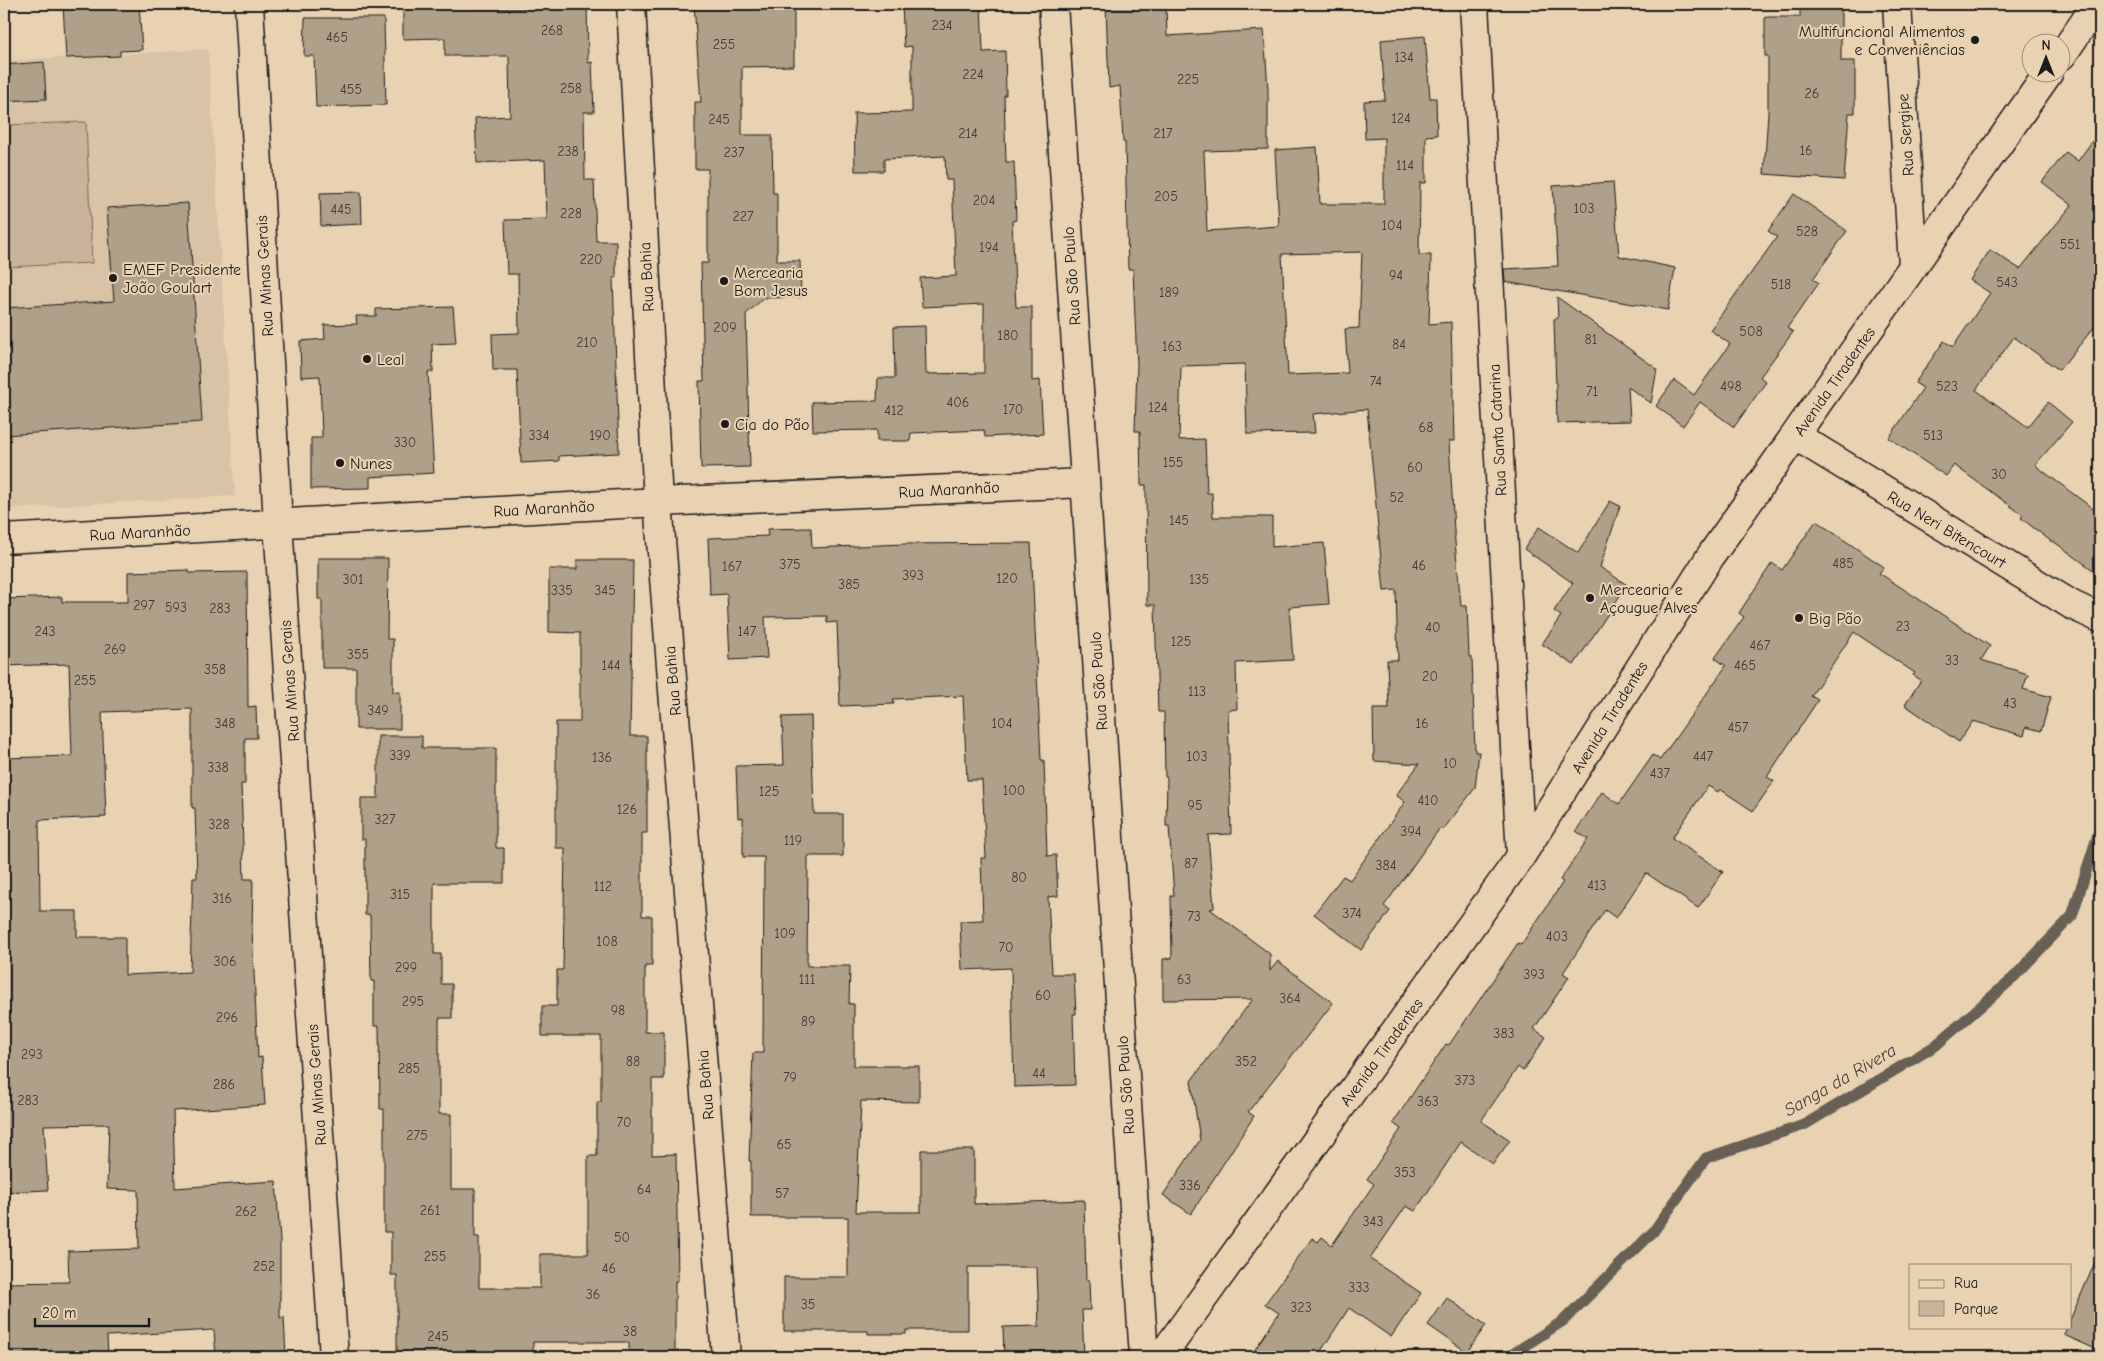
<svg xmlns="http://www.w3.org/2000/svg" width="2104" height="1361" viewBox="0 0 2104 1361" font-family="'Comic Neue',sans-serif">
<rect width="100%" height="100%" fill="#e9d2b2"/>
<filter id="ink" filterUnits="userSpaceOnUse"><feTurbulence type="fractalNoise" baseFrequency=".02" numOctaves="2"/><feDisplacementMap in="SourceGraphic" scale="10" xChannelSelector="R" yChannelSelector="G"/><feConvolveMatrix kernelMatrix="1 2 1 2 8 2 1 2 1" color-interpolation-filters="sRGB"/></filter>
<g filter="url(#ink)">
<path fill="#d8c3a6" d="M 208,49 L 235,496 L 4,509 L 4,61 Z"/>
<path fill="#c7b49a" stroke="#72685b" d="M 86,122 L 92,263 L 5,267 L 4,125 Z"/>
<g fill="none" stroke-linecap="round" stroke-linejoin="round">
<path stroke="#685f54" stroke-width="11" d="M 1508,1357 L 1563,1321 L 1653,1232 L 1706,1158 L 1804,1125 L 1935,1046 L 2012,979 L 2072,916 L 2100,828"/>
</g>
<path fill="#b0a089" stroke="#1c1c1c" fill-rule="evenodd" d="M 63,4 L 139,4 L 142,50 L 120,51 L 120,56 L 66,58 Z
M 403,4 L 475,4 L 475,8 L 544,8 L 544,4 L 587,4 L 588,63 L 592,62 L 594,112 L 584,112 L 585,180 L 594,180 L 596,241 L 616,241 L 616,278 L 613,278 L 619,453 L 559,456 L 559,461 L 521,463 L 517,370 L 493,370 L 492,334 L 519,333 L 518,274 L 507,274 L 505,220 L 547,219 L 545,160 L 477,163 L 475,118 L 510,116 L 509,56 L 445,56 L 445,38 L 403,39 Z
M 694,4 L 794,4 L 794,66 L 742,67 L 742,135 L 772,135 L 773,193 L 777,193 L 777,261 L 800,261 L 801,297 L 764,298 L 746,314 L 750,467 L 701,468 L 699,381 L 704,381 L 701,263 L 708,263 L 708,169 L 695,169 L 695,102 L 701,102 Z
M 902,4 L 937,4 L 937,6 L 981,4 L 983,52 L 1005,51 L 1006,95 L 1004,95 L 1006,162 L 1014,162 L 1016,220 L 1012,221 L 1016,307 L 1032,307 L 1032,381 L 1040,380 L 1043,434 L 985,437 L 984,430 L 911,433 L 910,441 L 877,441 L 877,430 L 813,431 L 812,402 L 877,401 L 878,378 L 895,378 L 894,327 L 925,326 L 926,374 L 984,373 L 984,304 L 922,307 L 920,278 L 956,276 L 952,180 L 946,180 L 945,156 L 884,159 L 884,171 L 855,171 L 854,113 L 912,112 L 912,46 L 904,47 Z
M 1106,4 L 1166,4 L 1167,36 L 1264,30 L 1268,90 L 1268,149 L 1204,151 L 1207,231 L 1279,226 L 1275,150 L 1317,147 L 1320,204 L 1384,204 L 1384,138 L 1365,139 L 1364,101 L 1385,100 L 1381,40 L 1425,36 L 1430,98 L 1436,98 L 1437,135 L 1426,136 L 1426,183 L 1420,183 L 1419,255 L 1431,255 L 1429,324 L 1451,322 L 1454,441 L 1449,441 L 1454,531 L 1461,606 L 1467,606 L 1469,657 L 1472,657 L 1475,752 L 1479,752 L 1475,788 L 1443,830 L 1440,828 L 1384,906 L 1390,911 L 1361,950 L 1314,914 L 1343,876 L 1350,880 L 1405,802 L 1396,795 L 1419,764 L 1374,761 L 1373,709 L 1389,709 L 1387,660 L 1398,660 L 1396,590 L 1384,591 L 1367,409 L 1313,414 L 1315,433 L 1247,434 L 1245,364 L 1181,366 L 1179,440 L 1205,439 L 1207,493 L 1212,493 L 1213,517 L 1272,517 L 1272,547 L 1324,543 L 1329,604 L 1289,607 L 1293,660 L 1236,663 L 1237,709 L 1228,710 L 1231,834 L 1208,835 L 1214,908 L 1210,909 L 1270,954 L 1270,971 L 1278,961 L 1333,1003 L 1248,1112 L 1254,1116 L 1191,1214 L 1163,1195 L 1200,1140 L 1191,1081 L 1253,999 L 1163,1000 L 1163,959 L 1172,958 L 1171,896 L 1174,896 L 1169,826 L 1166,826 L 1167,777 L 1165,777 L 1164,712 L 1158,712 L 1155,605 L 1147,605 L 1146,485 L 1141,485 L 1140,431 L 1135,431 L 1137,365 L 1133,269 L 1128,269 L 1125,142 L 1123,142 L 1120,86 L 1109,88 ZM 1362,252 L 1359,328 L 1345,329 L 1348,373 L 1288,375 L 1282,254 Z
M 1800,4 L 1841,4 L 1841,61 L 1855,61 L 1855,113 L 1849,113 L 1844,180 L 1764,174 L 1768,113 L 1768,56 L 1765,56 L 1765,17 L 1800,17 Z
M 305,18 L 384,18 L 386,105 L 316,107 L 314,56 L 304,56 Z
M 44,62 L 46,99 L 4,101 L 4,65 Z
M 2100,130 L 2100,320 L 2059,370 L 2014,337 L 1976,390 L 2028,427 L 2048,402 L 2072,422 L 2035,465 L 2100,514 L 2100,575 L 2053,541 L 2052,542 L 2021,518 L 2023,515 L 1954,465 L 1946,476 L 1889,438 L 1923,388 L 1915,383 L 1944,341 L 1953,347 L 1990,293 L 1970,280 L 1990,250 L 2020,269 L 2072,205 L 2042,182 L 2066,152 L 2078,161 Z
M 1613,182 L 1619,256 L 1675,268 L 1668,310 L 1505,282 L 1504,269 L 1558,266 L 1553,186 Z
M 361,192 L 362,224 L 321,226 L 320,193 Z
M 1794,194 L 1847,231 L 1813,279 L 1819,283 L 1787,328 L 1793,332 L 1760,377 L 1766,382 L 1734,427 L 1700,402 L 1683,426 L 1656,406 L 1674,380 L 1694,395 L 1730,344 L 1710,330 L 1777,237 L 1768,231 Z
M 188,203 L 202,422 L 4,435 L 4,308 L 114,301 L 107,208 Z
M 1557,297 L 1657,369 L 1651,403 L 1628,387 L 1630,421 L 1557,423 L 1554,319 L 1558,318 Z
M 453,307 L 456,343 L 432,344 L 433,372 L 428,372 L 434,473 L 370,477 L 370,488 L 311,489 L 311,438 L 322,438 L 320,376 L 301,377 L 300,341 L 325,339 L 324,325 L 357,324 L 356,316 L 376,316 L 376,309 Z
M 1610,501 L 1620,506 L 1600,567 L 1627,585 L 1574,665 L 1542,644 L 1561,616 L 1554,611 L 1573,583 L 1524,549 L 1539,527 L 1578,553 Z
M 1816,521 L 1884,567 L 1879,573 L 1990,646 L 1981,660 L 2028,674 L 2023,689 L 2051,697 L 2041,731 L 2026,727 L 2024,736 L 1973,721 L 1959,742 L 1905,705 L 1921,680 L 1913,675 L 1915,673 L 1854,632 L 1811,696 L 1818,700 L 1767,777 L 1774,781 L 1753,811 L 1720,789 L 1718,792 L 1708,786 L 1672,838 L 1723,872 L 1698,908 L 1646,873 L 1616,918 L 1605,910 L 1563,973 L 1569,977 L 1534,1029 L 1546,1037 L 1523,1071 L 1518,1067 L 1481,1121 L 1510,1140 L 1493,1164 L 1461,1142 L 1415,1211 L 1406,1206 L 1370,1259 L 1421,1293 L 1391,1337 L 1349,1308 L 1317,1357 L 1250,1357 L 1279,1313 L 1265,1304 L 1312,1238 L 1318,1242 L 1322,1237 L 1332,1245 L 1374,1184 L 1367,1179 L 1401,1129 L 1393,1123 L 1446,1044 L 1449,1045 L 1518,943 L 1521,945 L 1563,882 L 1560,880 L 1588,839 L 1576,831 L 1602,792 L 1619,804 L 1653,755 L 1660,760 L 1726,666 L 1715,658 L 1744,617 L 1739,613 L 1772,563 L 1782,570 Z
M 811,528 L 812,548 L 903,544 L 1031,543 L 1041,760 L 1044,760 L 1047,856 L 1056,855 L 1058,896 L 1048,897 L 1052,974 L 1074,974 L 1076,1014 L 1073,1014 L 1075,1085 L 1014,1087 L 1011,968 L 962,970 L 960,921 L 983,920 L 981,858 L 986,858 L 982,780 L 967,780 L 963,696 L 893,699 L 894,704 L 840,706 L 837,622 L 827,623 L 827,616 L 765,617 L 767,658 L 730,660 L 727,594 L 710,595 L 708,538 L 768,536 L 767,529 Z
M 318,558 L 388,558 L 387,639 L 393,639 L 393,692 L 400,692 L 400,729 L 356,729 L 356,668 L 322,668 L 322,599 L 318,599 Z
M 577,560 L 633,560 L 630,736 L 647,736 L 647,833 L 642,833 L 642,916 L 652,916 L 652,966 L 645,966 L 645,1032 L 664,1032 L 664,1079 L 652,1079 L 652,1155 L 676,1154 L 678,1281 L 675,1281 L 675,1357 L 629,1357 L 629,1342 L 533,1342 L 533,1355 L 397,1357 L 397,1275 L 391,1275 L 391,1232 L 384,1232 L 384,1109 L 380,1109 L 379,1026 L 374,1026 L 374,981 L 371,981 L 370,915 L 365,915 L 365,839 L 361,839 L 361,798 L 378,798 L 378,736 L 422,736 L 422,748 L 496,748 L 496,848 L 504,848 L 504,883 L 434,883 L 434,954 L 441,954 L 441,984 L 452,984 L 452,1018 L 439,1018 L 439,1114 L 451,1114 L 451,1189 L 475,1189 L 475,1237 L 479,1237 L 479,1288 L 540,1288 L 540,1254 L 588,1254 L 588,1156 L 597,1156 L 597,1102 L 601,1102 L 601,1036 L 542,1036 L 542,1006 L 557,1006 L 557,970 L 563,970 L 565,848 L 556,848 L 556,722 L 580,722 L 580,633 L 549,632 L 549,569 L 577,569 Z
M 189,570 L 189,573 L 247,572 L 248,707 L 256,706 L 257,738 L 245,738 L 245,784 L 241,784 L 244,879 L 253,879 L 252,930 L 258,1058 L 262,1057 L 265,1105 L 173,1111 L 175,1188 L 276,1181 L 280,1241 L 280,1318 L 284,1317 L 286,1357 L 216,1357 L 214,1330 L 107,1336 L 108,1357 L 4,1357 L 4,1283 L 69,1282 L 68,1251 L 139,1249 L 138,1190 L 107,1189 L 109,1124 L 44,1125 L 48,1190 L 4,1192 L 4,758 L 72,756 L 69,664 L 4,666 L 4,599 L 62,597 L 62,602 L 128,602 L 128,572 ZM 192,709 L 192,808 L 195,808 L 197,878 L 193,878 L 190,972 L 125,975 L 125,937 L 77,937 L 77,911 L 40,911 L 39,820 L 106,817 L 102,712 Z
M 811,716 L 814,814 L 843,814 L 843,856 L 808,856 L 807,966 L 850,966 L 849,1004 L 854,1004 L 854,1066 L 919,1066 L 919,1102 L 861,1101 L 856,1212 L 921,1212 L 921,1150 L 974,1150 L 974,1204 L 1084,1200 L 1086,1280 L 1089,1280 L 1090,1310 L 1082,1310 L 1084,1357 L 1004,1357 L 1003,1327 L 1039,1326 L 1037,1267 L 968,1267 L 968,1330 L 906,1330 L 906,1334 L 868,1334 L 868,1331 L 784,1331 L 784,1277 L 848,1277 L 848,1217 L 751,1217 L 751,1161 L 749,1161 L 753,1053 L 763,1053 L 764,857 L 743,857 L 743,817 L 738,818 L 736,766 L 784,765 L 782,717 Z
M 2100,1251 L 2100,1351 L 2064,1335 L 2067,1327 L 2070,1327 L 2070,1320 Z
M 1447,1298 L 1486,1325 L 1467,1352 L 1428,1325 Z"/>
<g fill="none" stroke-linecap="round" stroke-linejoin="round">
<g stroke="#1c1c1c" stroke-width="31">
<path id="street" d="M 249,4 L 278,524 L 334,1357
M 631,4 L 658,502 L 726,1357
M 1053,4 L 1144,1357
M 1474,4 L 1521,856
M 1897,4 L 1913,266
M 2062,55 L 2097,4
M 1796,436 L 2072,605 L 2100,618
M 4,539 L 658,502 L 1085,483
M 1161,1357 L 1521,856 L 1712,554 L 2049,72"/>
</g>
<use href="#street" stroke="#e9d2b2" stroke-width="28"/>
</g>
</g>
<g fill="#1c1c1c" stroke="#e9d2b2" stroke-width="2">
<circle cx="1975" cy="40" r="5"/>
<circle cx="113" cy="278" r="5"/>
<circle cx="724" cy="281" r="5"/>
<circle cx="367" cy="359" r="5"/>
<circle cx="725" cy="424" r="5"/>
<circle cx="340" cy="463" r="5"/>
<circle cx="1590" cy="598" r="5"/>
<circle cx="1799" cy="618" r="5"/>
</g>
<g text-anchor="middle" stroke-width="4" stroke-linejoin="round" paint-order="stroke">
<g font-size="14" fill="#413d37">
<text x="942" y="30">234</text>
<text x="552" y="35">268</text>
<text x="337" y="42">465</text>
<text x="724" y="49">255</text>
<text x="1404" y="62">134</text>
<text x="973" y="79">224</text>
<text x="1188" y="84">225</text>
<text x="571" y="93">258</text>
<text x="351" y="94">455</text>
<text x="1812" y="98">26</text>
<text x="1401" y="123">124</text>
<text x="719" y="124">245</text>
<text x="968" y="138">214</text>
<text x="1163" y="138">217</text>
<text x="1806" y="155">16</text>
<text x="568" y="156">238</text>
<text x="734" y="157">237</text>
<text x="1405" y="170">114</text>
<text x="1166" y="201">205</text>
<text x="984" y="205">204</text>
<text x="1584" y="213">103</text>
<text x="341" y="214">445</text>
<text x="571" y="218">228</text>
<text x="743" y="221">227</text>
<text x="1392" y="230">104</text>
<text x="1807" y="236">528</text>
<text x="2070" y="249">551</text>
<text x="989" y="252">194</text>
<text x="591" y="264">220</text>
<text x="1396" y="280">94</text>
<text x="2007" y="287">543</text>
<text x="1781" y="289">518</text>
<text x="1169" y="297">189</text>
<text x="725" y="332">209</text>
<text x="1751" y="336">508</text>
<text x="1008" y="340">180</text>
<text x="1591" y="344">81</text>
<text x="587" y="347">210</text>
<text x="1399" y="349">84</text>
<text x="1172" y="351">163</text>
<text x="1376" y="386">74</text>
<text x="1731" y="391">498</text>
<text x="1947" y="391">523</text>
<text x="1592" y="396">71</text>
<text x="958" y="407">406</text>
<text x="1158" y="412">124</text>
<text x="1013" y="414">170</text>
<text x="894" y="415">412</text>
<text x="1426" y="432">68</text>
<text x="539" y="440">334</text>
<text x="600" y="440">190</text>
<text x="1933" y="440">513</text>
<text x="405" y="447">330</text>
<text x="1173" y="467">155</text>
<text x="1415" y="472">60</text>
<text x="1999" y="479">30</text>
<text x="1397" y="502">52</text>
<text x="1179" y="525">145</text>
<text x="1843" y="568">485</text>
<text x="790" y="569">375</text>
<text x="1419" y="570">46</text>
<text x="732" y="571">167</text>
<text x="913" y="580">393</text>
<text x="1007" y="583">120</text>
<text x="353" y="584">301</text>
<text x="1199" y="584">135</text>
<text x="849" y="589">385</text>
<text x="562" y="595">335</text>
<text x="605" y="595">345</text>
<text x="144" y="610">297</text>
<text x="176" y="612">593</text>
<text x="220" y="613">283</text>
<text x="1903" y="631">23</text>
<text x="1433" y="632">40</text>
<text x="45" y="636">243</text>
<text x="747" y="636">147</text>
<text x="1181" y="646">125</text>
<text x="1760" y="650">467</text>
<text x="115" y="654">269</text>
<text x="358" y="659">355</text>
<text x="1952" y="665">33</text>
<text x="611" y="670">144</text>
<text x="1745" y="670">465</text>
<text x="215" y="674">358</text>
<text x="1430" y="681">20</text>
<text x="85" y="685">255</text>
<text x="1197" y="696">113</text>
<text x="2010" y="708">43</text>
<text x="378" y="715">349</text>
<text x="225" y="728">348</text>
<text x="1002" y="728">104</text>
<text x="1422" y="728">16</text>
<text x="1738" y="732">457</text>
<text x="400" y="760">339</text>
<text x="1197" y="761">103</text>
<text x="1703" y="761">447</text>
<text x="602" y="762">136</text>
<text x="1450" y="768">10</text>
<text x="218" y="772">338</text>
<text x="1660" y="778">437</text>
<text x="1014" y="795">100</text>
<text x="769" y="796">125</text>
<text x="1428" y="805">410</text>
<text x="1195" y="810">95</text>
<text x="627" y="814">126</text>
<text x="385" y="824">327</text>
<text x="219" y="829">328</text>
<text x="1411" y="836">394</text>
<text x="793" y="845">119</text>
<text x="1191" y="868">87</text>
<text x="1386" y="870">384</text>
<text x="1019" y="882">80</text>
<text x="1597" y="890">413</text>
<text x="603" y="891">112</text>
<text x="400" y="899">315</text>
<text x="222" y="903">316</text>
<text x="1352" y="918">374</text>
<text x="1194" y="921">73</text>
<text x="785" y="938">109</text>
<text x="1557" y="941">403</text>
<text x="607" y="946">108</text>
<text x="1006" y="952">70</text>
<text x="225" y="966">306</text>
<text x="406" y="972">299</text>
<text x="1534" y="979">393</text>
<text x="807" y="984">111</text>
<text x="1184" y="984">63</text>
<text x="1043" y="1000">60</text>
<text x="1290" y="1003">364</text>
<text x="413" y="1006">295</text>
<text x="618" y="1015">98</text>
<text x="227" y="1022">296</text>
<text x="808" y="1026">89</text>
<text x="1504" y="1038">383</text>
<text x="32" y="1059">293</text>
<text x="633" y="1066">88</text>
<text x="1246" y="1066">352</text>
<text x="409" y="1073">285</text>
<text x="1039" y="1078">44</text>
<text x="790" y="1082">79</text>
<text x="1465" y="1085">373</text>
<text x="224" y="1089">286</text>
<text x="28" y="1105">283</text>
<text x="1428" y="1106">363</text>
<text x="624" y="1127">70</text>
<text x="417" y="1140">275</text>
<text x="784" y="1149">65</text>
<text x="1405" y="1177">353</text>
<text x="1190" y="1190">336</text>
<text x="644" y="1194">64</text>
<text x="782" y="1198">57</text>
<text x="430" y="1215">261</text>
<text x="246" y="1216">262</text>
<text x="1373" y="1226">343</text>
<text x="622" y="1242">50</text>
<text x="435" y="1261">255</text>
<text x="264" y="1271">252</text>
<text x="609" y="1273">46</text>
<text x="1359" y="1292">333</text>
<text x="593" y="1299">36</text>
<text x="808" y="1309">35</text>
<text x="1301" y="1312">323</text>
<text x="630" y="1336">38</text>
<text x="438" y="1341">245</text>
</g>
<g font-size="16" fill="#1c1c1c" stroke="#e9d2b2" text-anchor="start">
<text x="1965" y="37" text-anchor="end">Multifuncional Alimentos<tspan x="1965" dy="18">e Conveniências</tspan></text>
<text x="123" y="275">EMEF Presidente<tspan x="123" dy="18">João Goulart</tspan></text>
<text x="734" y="278">Mercearia<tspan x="734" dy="18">Bom Jesus</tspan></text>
<text x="377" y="365">Leal</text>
<text x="735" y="430">Cia do Pão</text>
<text x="350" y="469">Nunes</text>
<text x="1600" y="595">Mercearia e<tspan x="1600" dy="18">Açougue Alves</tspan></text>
<text x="1809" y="624">Big Pão</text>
</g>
<g font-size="16" fill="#1c1c1c" stroke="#e9d2b2">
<text transform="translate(1905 135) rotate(-94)" y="6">Rua Sergipe</text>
<text transform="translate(264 276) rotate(-93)" y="6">Rua Minas Gerais</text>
<text transform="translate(1071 276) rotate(-94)" y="6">Rua São Paulo</text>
<text transform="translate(646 277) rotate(-93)" y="6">Rua Bahia</text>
<text transform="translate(1834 381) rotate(-55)" y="6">Avenida Tiradentes</text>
<text transform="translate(1497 430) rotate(-93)" y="6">Rua Santa Catarina</text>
<text transform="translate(949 489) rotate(-3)" y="6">Rua Maranhão</text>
<text transform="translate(544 508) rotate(-3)" y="6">Rua Maranhão</text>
<text transform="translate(1947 529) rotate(31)" y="6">Rua Neri Bitencourt</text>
<text transform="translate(140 532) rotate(-3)" y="6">Rua Maranhão</text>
<text transform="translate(289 681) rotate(-94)" y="6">Rua Minas Gerais</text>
<text transform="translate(672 681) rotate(-95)" y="6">Rua Bahia</text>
<text transform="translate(1098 681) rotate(-94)" y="6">Rua São Paulo</text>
<text transform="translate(1609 717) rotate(-58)" y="6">Avenida Tiradentes</text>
<text transform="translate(1381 1052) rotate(-54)" y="6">Avenida Tiradentes</text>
<text transform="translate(316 1085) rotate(-94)" y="6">Rua Minas Gerais</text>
<text transform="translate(705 1085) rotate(-95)" y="6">Rua Bahia</text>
<text transform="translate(1125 1085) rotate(-94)" y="6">Rua São Paulo</text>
</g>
<g font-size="18" font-style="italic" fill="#48433d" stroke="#e9d2b2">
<text transform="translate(1840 1080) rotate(-30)" y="6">Sanga da Rivera</text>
</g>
</g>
<rect width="2104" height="1361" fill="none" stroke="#e9d2b2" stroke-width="20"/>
<rect x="10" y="10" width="2084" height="1341" fill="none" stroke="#1c1c1c" stroke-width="2" filter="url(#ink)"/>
<rect x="1909" y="1264" width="162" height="65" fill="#e9d2b2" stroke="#978976"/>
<rect x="1919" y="1280" width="25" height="8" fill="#e9d2b2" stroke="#978976"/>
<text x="1954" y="1288" font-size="15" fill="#1c1c1c">Rua</text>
<rect x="1919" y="1301" width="25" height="15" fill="#c7b49a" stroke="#978976"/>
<text x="1954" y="1314" font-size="15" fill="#1c1c1c">Parque</text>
<g transform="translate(2046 58)"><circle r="24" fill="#e9d2b2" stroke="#978976"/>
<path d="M0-4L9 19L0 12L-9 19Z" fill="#1c1c1c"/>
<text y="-8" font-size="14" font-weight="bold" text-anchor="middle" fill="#1c1c1c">N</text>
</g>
<path d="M35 1318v8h114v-8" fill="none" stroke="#1c1c1c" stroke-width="2.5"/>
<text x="42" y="1318" font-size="15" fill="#1c1c1c" stroke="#e9d2b2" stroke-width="4" paint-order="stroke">20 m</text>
</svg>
